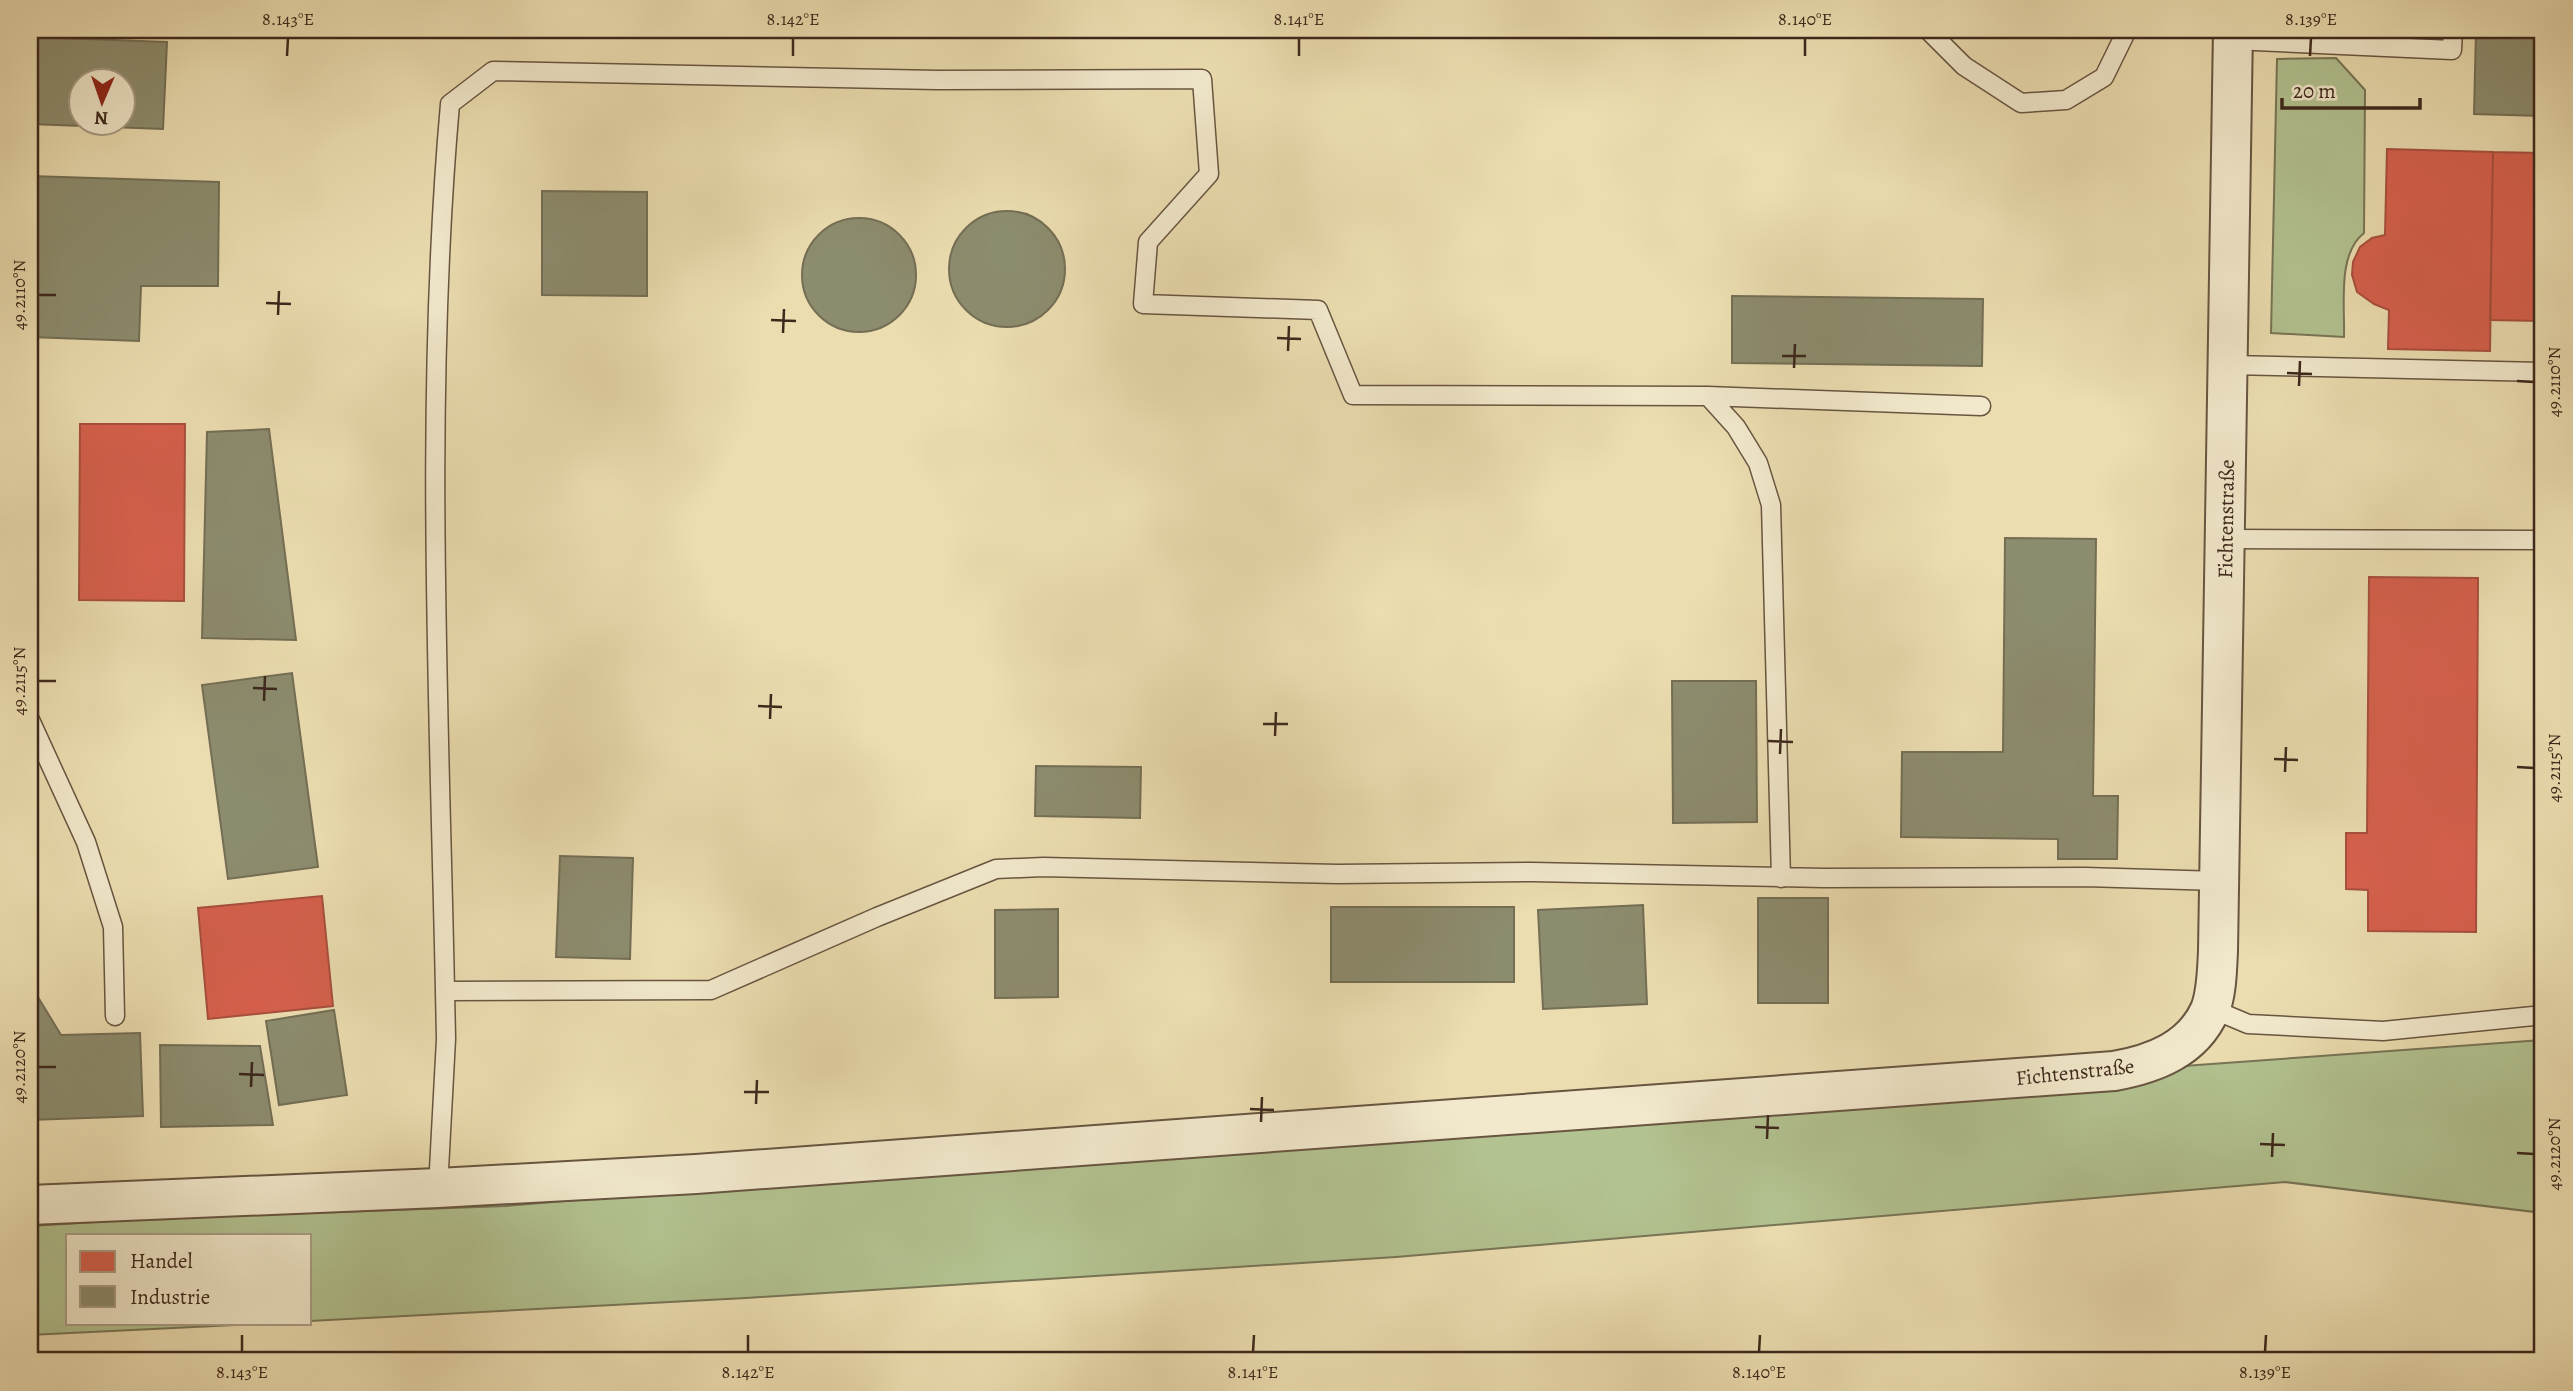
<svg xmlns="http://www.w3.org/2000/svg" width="2573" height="1391" viewBox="0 0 2573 1391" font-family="Alegreya,serif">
<rect width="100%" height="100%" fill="#ebddb0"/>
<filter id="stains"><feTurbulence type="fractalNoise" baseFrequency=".00286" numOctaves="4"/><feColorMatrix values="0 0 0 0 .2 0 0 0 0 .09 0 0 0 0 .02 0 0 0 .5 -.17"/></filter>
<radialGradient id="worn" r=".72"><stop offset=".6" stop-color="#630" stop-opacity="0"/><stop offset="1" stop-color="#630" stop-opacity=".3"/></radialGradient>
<path fill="#b2c290" stroke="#787556" stroke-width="2" d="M 2336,58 L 2365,90 L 2364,233 C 2337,254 2345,305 2344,337 L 2271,333 L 2277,59 Z
M 2543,1040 L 2543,1213 L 2285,1182 L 1396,1257 L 746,1298 L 310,1321 L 310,1235 L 68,1235 L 68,1323 L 274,1323 L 30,1335 L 30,1226 L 146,1219 L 506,1206 L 2114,1071 Z"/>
<path fill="#d6604d" stroke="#a84f3e" stroke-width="2" d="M 2387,149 L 2493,152 L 2490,351 L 2388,349 L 2389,310 L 2374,304 L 2357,292 L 2352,275 L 2353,262 L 2360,247 L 2372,238 L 2385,235 Z
M 2493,152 L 2543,153 L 2543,321 L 2490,320 Z
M 80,424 L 185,424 L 184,601 L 79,600 Z
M 2369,577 L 2478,578 L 2476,932 L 2368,931 L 2368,890 L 2346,889 L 2346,833 L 2367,833 Z
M 322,896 L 333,1006 L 208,1019 L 198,908 Z"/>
<path fill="#8c8c6e" stroke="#746e55" stroke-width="2" fill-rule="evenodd" d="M 2476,30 L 2543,30 L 2543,116 L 2474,114 Z
M 30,37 L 167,42 L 163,129 L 30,124 ZM 80,80 L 122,80 L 122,122 L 80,122 Z
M 30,176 L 219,182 L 218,286 L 141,286 L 139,341 L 30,337 Z
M 542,191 L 647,192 L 647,296 L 542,295 Z
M949 269a58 58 0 1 1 116 0a58 58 0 1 1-116 0Z
M802 275a57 57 0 1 1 114 0a57 57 0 1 1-114 0Z
M 1732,296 L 1983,299 L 1982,366 L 1732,363 Z
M 269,429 L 296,640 L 202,638 L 207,432 Z
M 2005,538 L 2096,539 L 2093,796 L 2118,796 L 2117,859 L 2058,859 L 2058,839 L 1901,837 L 1902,752 L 2003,752 Z
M 292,673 L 318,867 L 228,879 L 202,685 Z
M 1672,681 L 1756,681 L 1757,822 L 1673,823 Z
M 1036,766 L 1141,767 L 1140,818 L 1035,816 Z
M 560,856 L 633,858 L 630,959 L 556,957 Z
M 1758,898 L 1828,898 L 1828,1003 L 1758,1003 Z
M 1643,905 L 1647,1004 L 1543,1009 L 1538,910 Z
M 1331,907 L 1514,907 L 1514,982 L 1331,982 Z
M 1058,909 L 1058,997 L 995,998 L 995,910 Z
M 30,984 L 61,1035 L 140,1033 L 143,1116 L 30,1120 Z
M 334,1010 L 347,1095 L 279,1105 L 266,1021 Z
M 160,1045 L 260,1046 L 273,1125 L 161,1127 Z"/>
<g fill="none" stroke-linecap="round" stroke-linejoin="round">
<g stroke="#685541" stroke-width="21">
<path id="service" d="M 1928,30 L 1964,66 L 2021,103 L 2066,100 L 2104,77 L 2127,30
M 2233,40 L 2452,50 L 2453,30
M 2229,365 L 2543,372
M 1708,396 L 1981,406
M 2226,539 L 2543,540
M 30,720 L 86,842 L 113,927 L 115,1016
M 445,991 C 439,696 424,398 450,104 L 493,71 L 937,80 L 1202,79 L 1209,174 L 1148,242 L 1143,304 L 1318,310 L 1353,395 L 1708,396 L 1736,427 L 1758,463 L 1771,505 L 1781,878
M 2210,1008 L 2248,1024 L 2383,1031 L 2543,1015
M 438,1188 L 446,1039 L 445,991 L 711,990 L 877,917 L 996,869 L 1043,867 L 1338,874 L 1532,872 L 1824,878 L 2085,877 L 2219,881"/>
</g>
<g stroke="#685541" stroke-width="42">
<path id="tertiary" d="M 30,1205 L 438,1188 L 696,1174 L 2114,1071 C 2154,1064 2193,1049 2210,1010 C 2217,992 2217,969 2218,951 L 2233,30"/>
</g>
<use href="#service" stroke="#f2e9cc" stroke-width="18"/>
<use href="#tertiary" stroke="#f2e9cc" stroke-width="38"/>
</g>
<path fill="none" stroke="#3d281c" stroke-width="2.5" d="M 287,56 L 288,38M 793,56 L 793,38M 1299,56 L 1299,38M 1805,56 L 1805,38M 2310,56 L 2311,38M 38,295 L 56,295M 266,303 L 291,304M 278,315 L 279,291M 771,320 L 796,321M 783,333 L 784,309M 1277,338 L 1301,339M 1288,351 L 1289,326M 1782,356 L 1806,356M 1794,368 L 1795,344M 2287,373 L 2312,374M 2517,381 L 2534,382M 2299,386 L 2300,361M 38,681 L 56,681M 253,688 L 277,689M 264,701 L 265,676M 758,706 L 782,707M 770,719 L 771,694M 1263,724 L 1288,724M 1275,736 L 1276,712M 1768,741 L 1793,742M 1780,754 L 1781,729M 2274,759 L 2298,760M 2517,767 L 2534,768M 2285,772 L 2286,747M 38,1067 L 56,1067M 239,1074 L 264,1075M 251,1087 L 252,1062M 744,1092 L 769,1092M 756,1104 L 757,1080M 1250,1109 L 1274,1110M 1261,1122 L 1262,1097M 1755,1127 L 1779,1128M 1767,1139 L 1768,1115M 2260,1144 L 2285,1145M 2517,1153 L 2534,1154M 2272,1157 L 2273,1133M 242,1352 L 242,1335M 748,1352 L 748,1335M 1253,1352 L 1254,1335M 1759,1352 L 1760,1335M 2265,1352 L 2266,1335"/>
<g text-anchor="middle" stroke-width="7" stroke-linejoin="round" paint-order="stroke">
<g font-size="21" fill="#3d281c" stroke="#f2e9cc">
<text transform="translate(2226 519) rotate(-89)" y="7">Fichtenstraße</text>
<text transform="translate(2075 1072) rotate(-6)" y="7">Fichtenstraße</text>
</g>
</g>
<rect width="2573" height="1391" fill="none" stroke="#ebddb0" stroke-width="77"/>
<rect x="66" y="1234" width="245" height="91" fill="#f2e9cc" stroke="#aa9c86" stroke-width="2"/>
<rect x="80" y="1251" width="35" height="21" fill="#d6604d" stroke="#aa9c86" stroke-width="2"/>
<text x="130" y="1268" font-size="21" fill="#3d281c">Handel</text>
<rect x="80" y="1286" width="35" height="21" fill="#8c8c6e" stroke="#aa9c86" stroke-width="2"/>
<text x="130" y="1304" font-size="21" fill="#3d281c">Industrie</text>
<g transform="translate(102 102) rotate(182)"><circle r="33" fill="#f2e9cc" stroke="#aa9c86" stroke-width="2"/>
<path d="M0-5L12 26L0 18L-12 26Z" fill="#8f2418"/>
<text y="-10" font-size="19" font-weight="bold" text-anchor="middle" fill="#3d281c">N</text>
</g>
<path d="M2282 98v10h138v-10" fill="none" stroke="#3d281c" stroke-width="3.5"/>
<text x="2293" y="98" font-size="21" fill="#3d281c" stroke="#f2e9cc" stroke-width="5" paint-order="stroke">20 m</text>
<rect x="38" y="38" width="2496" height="1314" fill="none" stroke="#3d281c" stroke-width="2.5"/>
<g font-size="18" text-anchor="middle" fill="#3d281c">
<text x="288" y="25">8.143°E</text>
<text x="793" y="25">8.142°E</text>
<text x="1299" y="25">8.141°E</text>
<text x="1805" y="25">8.140°E</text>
<text x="2311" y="25">8.139°E</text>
<text transform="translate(19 295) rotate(-90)" y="6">49.2110°N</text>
<text transform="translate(2554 382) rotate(-90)" y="6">49.2110°N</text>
<text transform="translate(19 681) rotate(-90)" y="6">49.2115°N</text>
<text transform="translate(2554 768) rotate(-90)" y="6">49.2115°N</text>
<text transform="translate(19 1067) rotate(-90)" y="6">49.2120°N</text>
<text transform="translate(2554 1154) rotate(-90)" y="6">49.2120°N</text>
<text x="242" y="1378">8.143°E</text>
<text x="748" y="1378">8.142°E</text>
<text x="1253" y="1378">8.141°E</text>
<text x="1759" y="1378">8.140°E</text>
<text x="2265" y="1378">8.139°E</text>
</g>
<rect width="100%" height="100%" filter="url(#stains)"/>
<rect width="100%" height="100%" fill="url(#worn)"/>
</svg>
